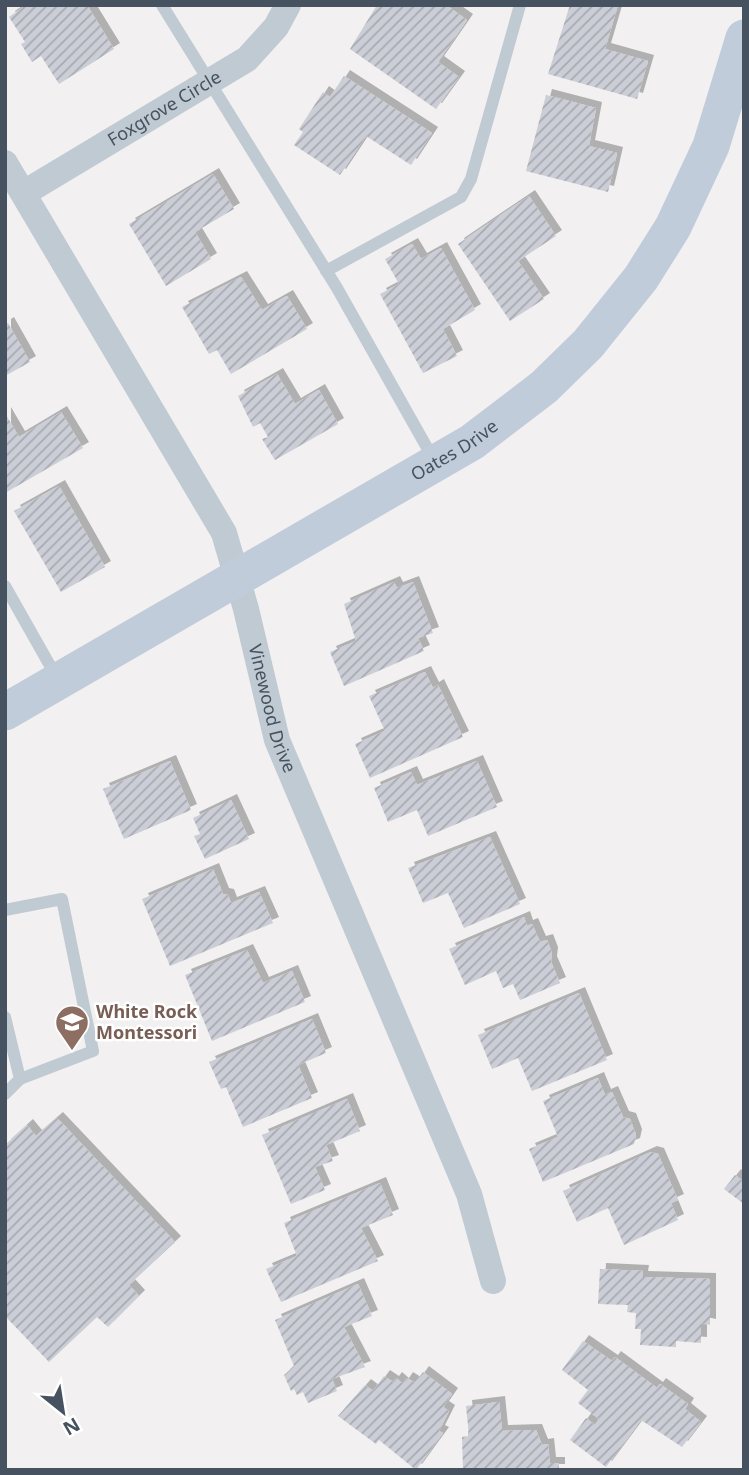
<svg xmlns="http://www.w3.org/2000/svg" width="749" height="1475" viewBox="0 0 749 1475" font-family="'Noto Sans',sans-serif">
<defs>
<pattern id="building-hatch" width="6" height="6" patternUnits="userSpaceOnUse" patternTransform="scale(1.75)"><rect width="6" height="6" fill="#cbced6"/><path d="M-1 1l2-2M0 6l6-6M5 7l2-2" fill="none" stroke="#a7aab1"/></pattern>
<filter id="shadow"><feDropShadow dx="6" dy="-6" stdDeviation="0" flood-color="#0004"/></filter>
</defs>
<rect width="100%" height="100%" fill="#f2f0f0"/>
<path fill="url(#building-hatch)" filter="url(#shadow)" d="M 26,5 L 87,5 L 114,49 L 59,84 L 41,56 L 32,62 L 21,44 L 25,42 L 9,17 Z
M 377,5 L 446,5 L 467,20 L 438,62 L 459,77 L 436,109 L 350,49 Z
M 570,5 L 618,5 L 605,49 L 648,61 L 637,99 L 548,74 Z
M 344,76 L 432,133 L 411,165 L 366,136 L 340,175 L 294,145 L 303,132 L 299,129 L 323,92 L 330,97 Z
M 546,95 L 596,108 L 589,146 L 617,153 L 608,192 L 526,171 Z
M 213,174 L 234,209 L 195,232 L 211,259 L 166,286 L 129,224 Z
M 529,196 L 556,236 L 518,261 L 544,299 L 510,321 L 458,244 Z
M 412,244 L 421,259 L 441,248 L 475,310 L 443,329 L 457,356 L 423,373 L 380,294 L 399,284 L 385,259 Z
M 241,277 L 262,310 L 287,296 L 307,329 L 231,374 L 217,350 L 209,354 L 182,307 Z
M 8,323 L 30,362 L 5,376 L 5,325 Z
M 277,374 L 295,404 L 319,390 L 338,424 L 275,460 L 262,439 L 268,437 L 260,423 L 253,427 L 238,396 Z
M 61,412 L 83,448 L 5,493 L 5,413 L 19,437 Z
M 59,486 L 105,567 L 61,592 L 14,511 Z
M 394,582 L 397,588 L 413,582 L 433,633 L 418,638 L 424,651 L 344,686 L 330,652 L 356,641 L 344,604 Z
M 425,672 L 433,688 L 438,685 L 463,737 L 370,778 L 355,744 L 385,731 L 369,696 Z
M 170,761 L 191,810 L 124,839 L 103,789 Z
M 477,761 L 497,807 L 428,836 L 417,810 L 388,822 L 374,788 L 411,772 L 417,785 Z
M 231,800 L 249,839 L 205,859 L 194,836 L 200,834 L 193,818 Z
M 490,837 L 520,904 L 464,928 L 448,893 L 423,903 L 408,868 Z
M 213,869 L 223,894 L 228,895 L 231,903 L 259,892 L 273,923 L 170,966 L 142,899 Z
M 524,917 L 527,926 L 532,924 L 540,942 L 547,940 L 552,953 L 551,962 L 560,983 L 520,1000 L 513,984 L 503,988 L 496,971 L 465,985 L 449,949 Z
M 247,950 L 263,983 L 292,971 L 305,1002 L 212,1041 L 185,975 Z
M 579,993 L 607,1060 L 532,1091 L 518,1058 L 492,1069 L 478,1035 Z
M 312,1019 L 326,1053 L 298,1065 L 312,1098 L 243,1127 L 226,1087 L 221,1089 L 209,1062 Z
M 598,1078 L 605,1095 L 612,1092 L 623,1117 L 630,1119 L 636,1135 L 634,1144 L 543,1182 L 529,1149 L 558,1137 L 543,1101 Z
M 347,1099 L 360,1131 L 326,1145 L 333,1161 L 315,1167 L 325,1190 L 291,1204 L 262,1135 Z
M 57,1118 L 175,1242 L 129,1285 L 139,1296 L 108,1327 L 97,1317 L 49,1362 L 5,1316 L 5,1145 L 27,1125 L 36,1136 Z
M 651,1152 L 658,1154 L 678,1200 L 671,1203 L 678,1220 L 624,1245 L 608,1208 L 577,1222 L 563,1191 Z
M 735,1175 L 744,1182 L 744,1204 L 724,1189 Z
M 380,1183 L 393,1215 L 361,1228 L 378,1261 L 281,1302 L 266,1269 L 297,1256 L 284,1223 Z
M 600,1269 L 643,1271 L 642,1277 L 710,1279 L 710,1325 L 701,1323 L 701,1343 L 676,1341 L 676,1347 L 640,1345 L 641,1329 L 635,1329 L 636,1313 L 627,1312 L 628,1305 L 598,1304 Z
M 358,1284 L 372,1316 L 344,1327 L 365,1367 L 332,1379 L 337,1391 L 308,1403 L 303,1392 L 297,1395 L 294,1389 L 291,1391 L 284,1375 L 294,1366 L 275,1320 Z
M 583,1341 L 612,1361 L 615,1357 L 657,1388 L 660,1384 L 688,1404 L 685,1409 L 701,1422 L 682,1447 L 641,1420 L 606,1467 L 570,1440 L 586,1418 L 595,1425 L 599,1419 L 578,1403 L 588,1390 L 562,1370 Z
M 423,1372 L 452,1394 L 443,1407 L 449,1411 L 439,1431 L 443,1433 L 416,1470 L 379,1440 L 376,1444 L 338,1416 L 365,1385 L 373,1391 L 384,1376 L 393,1382 L 396,1378 L 403,1384 L 407,1378 L 415,1383 Z
M 499,1402 L 502,1431 L 536,1430 L 542,1445 L 548,1444 L 550,1463 L 559,1463 L 559,1470 L 463,1470 L 462,1437 L 469,1436 L 466,1406 Z"/>
<g fill="none" stroke-linecap="round" stroke-linejoin="round">
<path stroke="#c0cad3" stroke-width="12" d="M 162,5 L 337,288 L 434,460
M 326,271 L 461,197 L 471,179 L 520,5
M 5,586 L 57,678
M 5,910 L 62,899 L 93,1051 L 20,1079
M 5,1017 L 20,1079 L 5,1094"/>
<g stroke="#c0cad3" stroke-width="26">
<path id="s1" d="M 5,163 L 224,533 L 246,609 L 277,740 L 469,1194 L 493,1281"/>
<path id="s2" d="M 24,193 L 247,59 L 276,27 L 288,5"/>
</g>
<path stroke="#c1ccda" stroke-width="37" id="s3" d="M 5,712 L 472,442 L 544,387 L 588,344 L 641,278 L 673,227 L 711,146 L 744,38"/>
</g>
<defs>
<g id="school-pin" transform="scale(1.75)"><path d="M0 17L-7.5 6A9.5 9.5 0 1 1 7.5 6Z" fill="#8d6e63" stroke="#fff"/><path d="M0-5L7-2L0 1L-7-2ZM-4 1L0 2.5L4 1V4Q0 6-4 4Z" fill="#fff"/></g>
</defs>
<g fill-rule="evenodd">
<use href="#school-pin" x="72" y="1022"/>
</g>
<g text-anchor="middle" stroke-width="5" stroke-linejoin="round" paint-order="stroke">
<g font-size="18" fill="#46525f" stroke="#fff">
<text dy="6" stroke="none"><textPath href="#s2" startOffset="164">Foxgrove Circle</textPath></text>
<text dy="6" stroke="none"><textPath href="#s3" startOffset="520">Oates Drive</textPath></text>
<text dy="6" stroke="none"><textPath href="#s1" startOffset="612">Vinewood Drive</textPath></text>
</g>
<g font-size="18" font-weight="bold" fill="#785e54" stroke="#fff" text-anchor="start">
<text x="96" y="1018">White Rock<tspan x="96" dy="21">Montessori</tspan></text>
</g>
</g>
<rect width="749" height="1475" fill="none" stroke="#46525f" stroke-width="14"/>
<g transform="translate(63 1412) rotate(150)" stroke="#ffffff" stroke-width="5" paint-order="stroke">
<path d="M0-5L12 26L0 18L-12 26Z" fill="#46525f"/>
<text y="-10" font-size="19" font-weight="bold" text-anchor="middle" fill="#46525f">N</text>
</g>
</svg>
